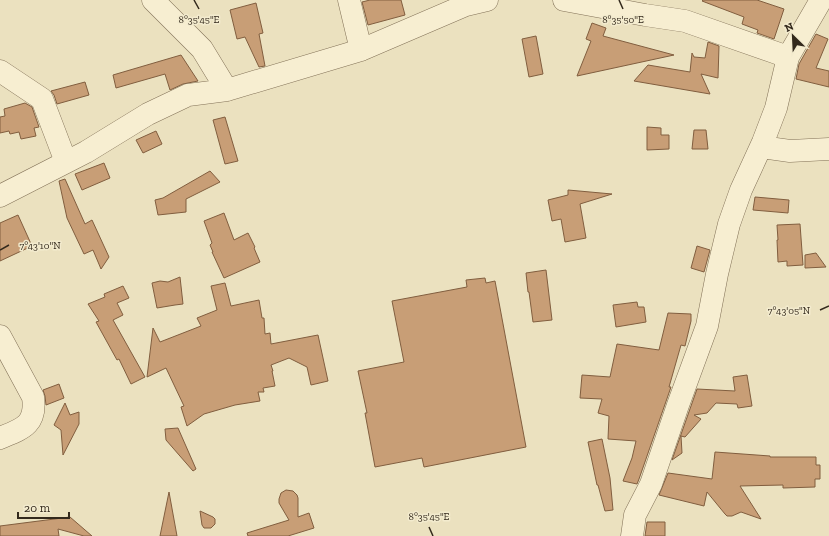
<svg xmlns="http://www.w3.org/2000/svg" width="829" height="536" viewBox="0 0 829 536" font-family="'Zilla Slab',serif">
<rect width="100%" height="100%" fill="#ebe1bf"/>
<path fill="#c89e76" stroke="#815e3f" d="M 370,0 L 401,0 L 405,15 L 368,25 L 362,2 Z
M 703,0 L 757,0 L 784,9 L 774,39 L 757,33 L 758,30 L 742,24 L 744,17 L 702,1 Z
M 256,3 L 263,33 L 259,34 L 265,66 L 259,67 L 245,37 L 237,39 L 230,10 Z
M 592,23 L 606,28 L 603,36 L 674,55 L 577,76 L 591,41 L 586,39 Z
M 816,34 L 828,39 L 816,68 L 829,71 L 829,87 L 796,79 L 799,64 Z
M 536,36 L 543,74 L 529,77 L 522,39 Z
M 708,42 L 719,46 L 718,78 L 701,74 L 710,94 L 634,81 L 648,65 L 690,72 L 692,53 L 694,57 L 705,58 Z
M 181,55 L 198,81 L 183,84 L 170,90 L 165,74 L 116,88 L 113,75 Z
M 85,82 L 89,95 L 57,104 L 54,95 L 51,91 Z
M 25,103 L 32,107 L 39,127 L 34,128 L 36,136 L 21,139 L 19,132 L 10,134 L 9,131 L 0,133 L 0,117 L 5,116 L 4,109 Z
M 225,117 L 238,161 L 225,164 L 213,120 Z
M 647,127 L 661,128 L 661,135 L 669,135 L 669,149 L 647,150 Z
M 694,130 L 706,130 L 708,149 L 692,149 Z
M 156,131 L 162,144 L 143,153 L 136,140 Z
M 104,163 L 110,178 L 82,190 L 75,174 Z
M 210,171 L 220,182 L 186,199 L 186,212 L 158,215 L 155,200 L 163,198 Z
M 65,179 L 85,224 L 92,220 L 109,257 L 101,269 L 93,250 L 84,254 L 67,218 L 59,181 Z
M 568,190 L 612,194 L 580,204 L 586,238 L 565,242 L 561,219 L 552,221 L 548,200 L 568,195 Z
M 755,197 L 789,200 L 788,213 L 753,210 Z
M 224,213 L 234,240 L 248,233 L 255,247 L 254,248 L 260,262 L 224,278 L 212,252 L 213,252 L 210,245 L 212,243 L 204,221 Z
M 18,215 L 32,246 L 0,261 L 0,223 Z
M 800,224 L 803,265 L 787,266 L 787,261 L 778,262 L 777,240 L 778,240 L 777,225 Z
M 697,246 L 710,250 L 704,272 L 691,268 Z
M 816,253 L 826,267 L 805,268 L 805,255 Z
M 546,270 L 552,320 L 533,322 L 529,292 L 528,292 L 526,273 Z
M 180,277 L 183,304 L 175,305 L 157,308 L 152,283 L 160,281 L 168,282 Z
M 485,278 L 486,283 L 495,281 L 526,447 L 424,467 L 422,458 L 375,467 L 365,413 L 367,413 L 358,371 L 404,362 L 392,301 L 467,287 L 466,280 Z
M 225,283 L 231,306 L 259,300 L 262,318 L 264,318 L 265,334 L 270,333 L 271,344 L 318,335 L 328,381 L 311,385 L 307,367 L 289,358 L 271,365 L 273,371 L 272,371 L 275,386 L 263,388 L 264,392 L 258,392 L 260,401 L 235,405 L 204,414 L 187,426 L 181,407 L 184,406 L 166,368 L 147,377 L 153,328 L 160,342 L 201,326 L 197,318 L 217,310 L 211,286 Z
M 123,286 L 129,298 L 117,303 L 123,315 L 113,320 L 145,377 L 131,384 L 119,359 L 117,360 L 96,322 L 99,321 L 88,304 L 105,297 L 104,294 Z
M 637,302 L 638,307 L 644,307 L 646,322 L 616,327 L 613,305 Z
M 668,313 L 691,314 L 691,321 L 685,346 L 681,345 L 669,387 L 671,387 L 639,479 L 637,484 L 623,481 L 632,458 L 636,441 L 608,439 L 609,416 L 598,413 L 602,399 L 580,398 L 582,375 L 610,377 L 617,344 L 659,350 Z
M 747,375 L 752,406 L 738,408 L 737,404 L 716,403 L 707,413 L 694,415 L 701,419 L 685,437 L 681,436 L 682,453 L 672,460 L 697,389 L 735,391 L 733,377 Z
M 59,384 L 64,398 L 46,405 L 45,396 L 43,390 Z
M 65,403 L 70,415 L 79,412 L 79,424 L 63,455 L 61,430 L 54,425 Z
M 178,428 L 196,469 L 193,471 L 166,440 L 165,429 Z
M 602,439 L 610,478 L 613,510 L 605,511 L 598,485 L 597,485 L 588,442 Z
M 715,452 L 770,456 L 770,457 L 816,457 L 816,465 L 820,465 L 820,479 L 815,479 L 815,487 L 783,488 L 783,485 L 740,486 L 761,519 L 741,512 L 732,516 L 727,516 L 725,514 L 707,492 L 704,506 L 659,495 L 668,473 L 712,479 Z
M 286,490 L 293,491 L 297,495 L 298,498 L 298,517 L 309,513 L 314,528 L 288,536 L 248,536 L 247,533 L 289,520 L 279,503 L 279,499 L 281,493 Z
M 169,492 L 177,536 L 160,536 Z
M 200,511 L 213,517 L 215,519 L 215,524 L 211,528 L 204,528 L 202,525 Z
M 70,517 L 92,536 L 84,536 L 58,529 L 59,536 L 0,536 L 0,526 Z
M 647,522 L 665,522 L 665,536 L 645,536 Z"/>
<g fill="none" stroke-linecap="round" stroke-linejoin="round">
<g stroke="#837258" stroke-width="23">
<path id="minor" d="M 153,0 L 202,49 L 227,90
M 349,0 L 361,50
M 564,0 L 645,15 L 685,21 L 788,57
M 0,71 L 42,99 L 66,162
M 761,147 L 790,151 L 829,149
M 0,196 L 86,152 L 148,114 L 188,95 L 227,90 L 361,50 L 466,5 L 487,0
M 0,336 L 33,397 C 37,425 22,429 0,438
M 632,536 L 635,515 L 651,484 L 678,405 L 707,326 L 717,274 L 729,224 L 741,190 L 763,142 L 776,108 L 788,57 L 821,0"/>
</g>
<use href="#minor" stroke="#f7eed1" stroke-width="22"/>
</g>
<path fill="none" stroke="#33291c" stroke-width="1.5" d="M 194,0 L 199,9M 619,0 L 623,9M 0,250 L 9,245M 820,310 L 829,306M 429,527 L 433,536"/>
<g font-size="10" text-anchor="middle" fill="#33291c" stroke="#f3ebce" stroke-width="3" stroke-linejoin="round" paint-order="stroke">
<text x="199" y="23">8°35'45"E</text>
<text x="623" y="23">8°35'50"E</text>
<text x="40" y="249">7°43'10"N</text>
<text x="789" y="314">7°43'05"N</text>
<text x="429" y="520">8°35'45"E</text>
</g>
<g transform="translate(793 36) rotate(336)" stroke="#f3ebce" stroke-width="3" paint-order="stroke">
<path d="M0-3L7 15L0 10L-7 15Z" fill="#33291c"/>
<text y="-6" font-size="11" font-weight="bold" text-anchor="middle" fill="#33291c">N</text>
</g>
<path d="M18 512v6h51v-6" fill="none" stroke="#33291c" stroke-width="2"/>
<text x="24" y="512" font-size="12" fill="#33291c" stroke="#f3ebce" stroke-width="3" paint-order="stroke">20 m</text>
</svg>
